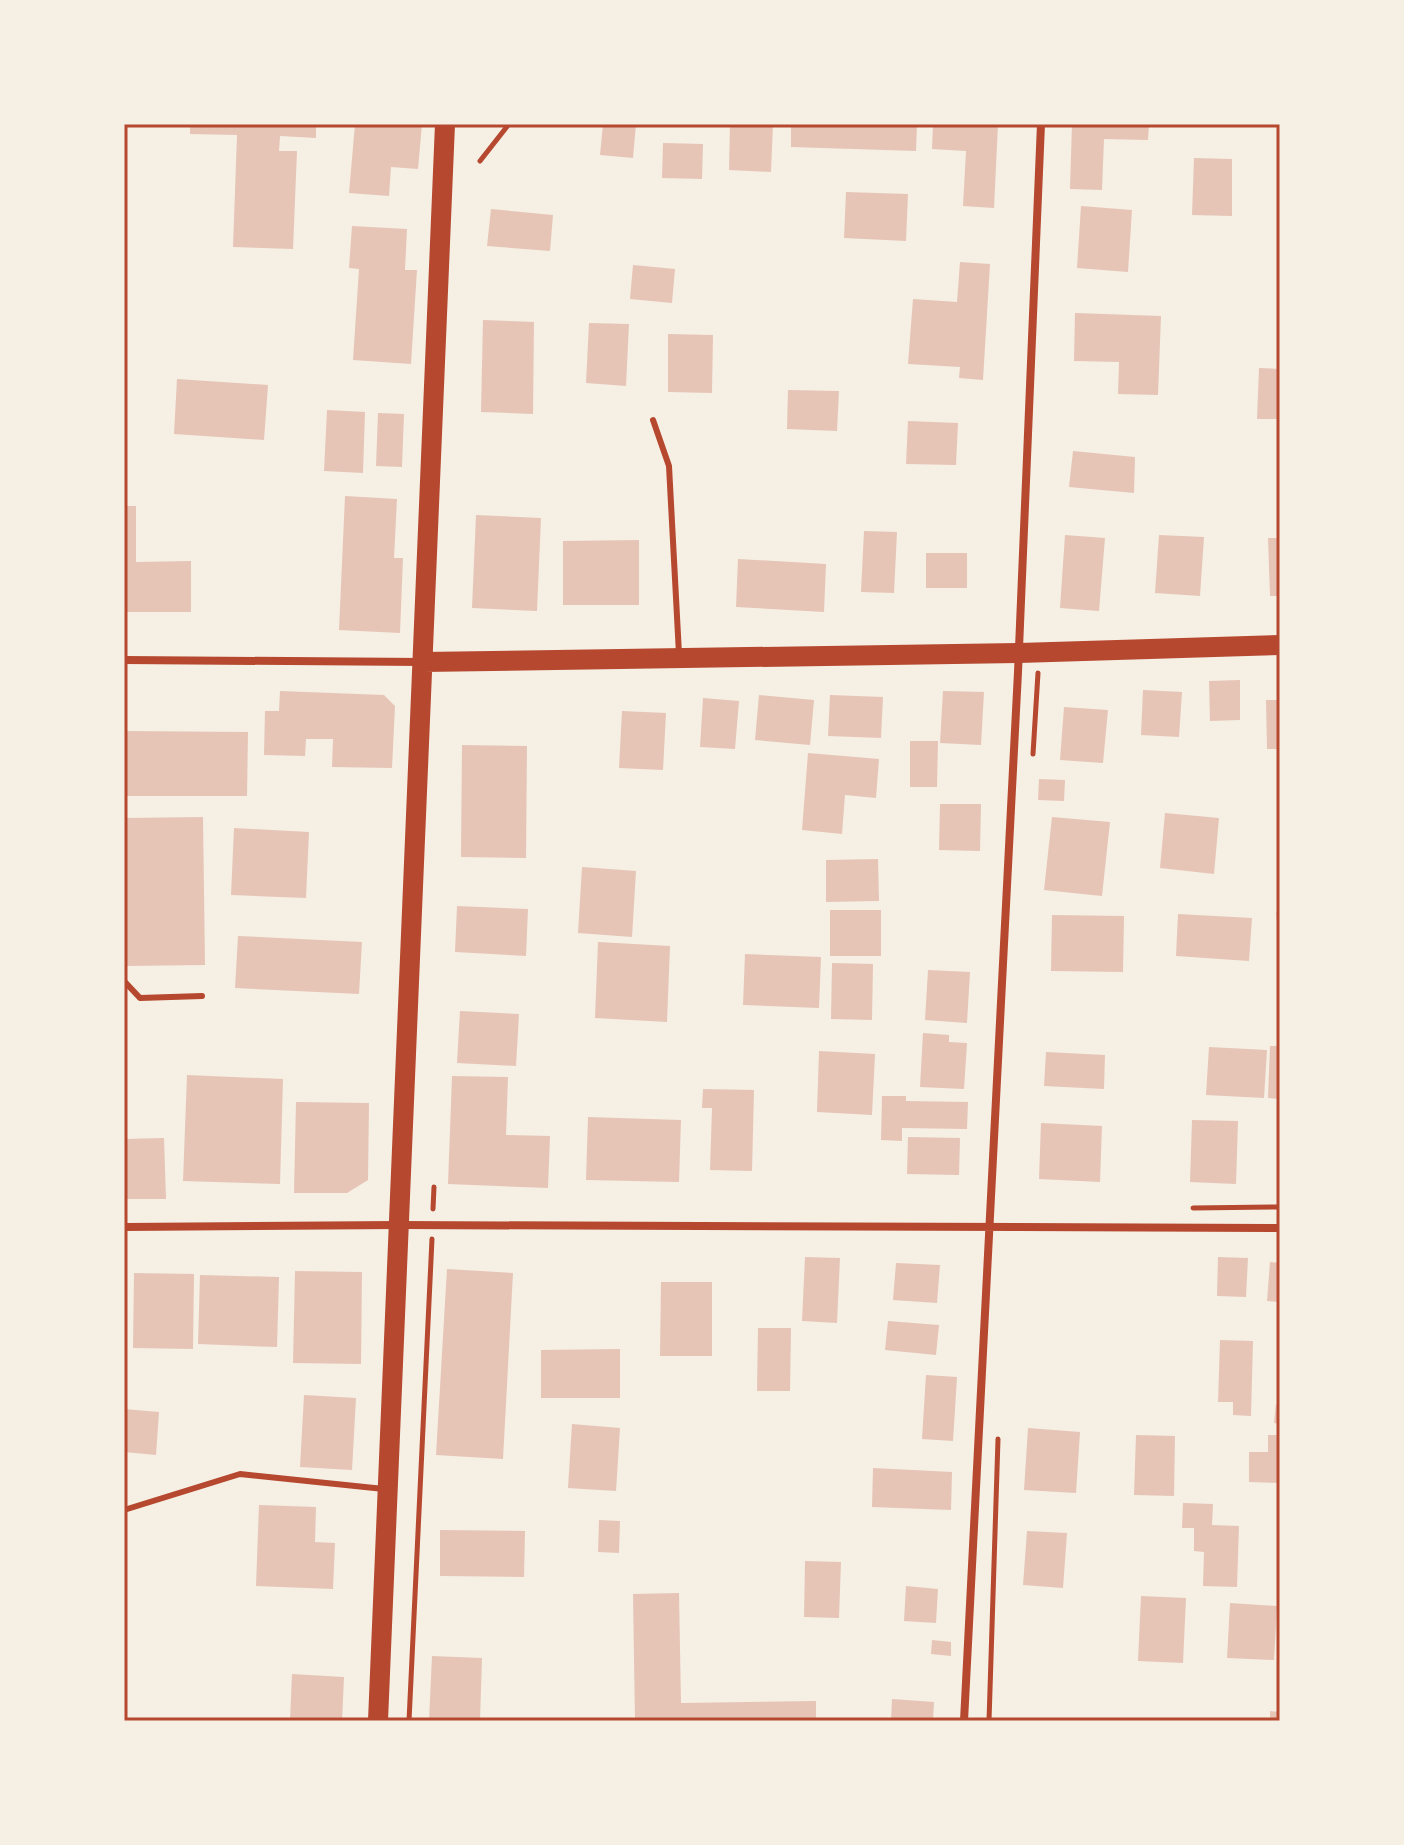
<svg xmlns="http://www.w3.org/2000/svg" width="1404" height="1845" viewBox="0 0 1404 1845" font-family="'Fira Sans',sans-serif">
<rect width="100%" height="100%" fill="#f6efe4"/>
<path fill="#e6c5b7" d="M 190,124 L 316,124 L 316,138 L 280,136 L 279,151 L 297,151 L 293,249 L 233,247 L 237,135 L 190,134 Z
M 355,124 L 422,124 L 418,169 L 391,167 L 389,196 L 349,193 Z
M 603,124 L 636,124 L 633,158 L 600,155 Z
M 730,124 L 773,124 L 771,172 L 729,170 Z
M 791,124 L 917,124 L 916,151 L 791,147 Z
M 933,124 L 998,124 L 994,208 L 963,206 L 966,151 L 932,149 Z
M 1072,124 L 1149,124 L 1148,140 L 1104,139 L 1102,190 L 1070,189 Z
M 663,143 L 703,144 L 702,179 L 662,178 Z
M 1194,158 L 1232,159 L 1232,216 L 1192,215 Z
M 846,192 L 908,194 L 906,241 L 844,238 Z
M 1081,206 L 1132,210 L 1128,272 L 1077,268 Z
M 491,209 L 553,215 L 550,251 L 487,246 Z
M 352,226 L 407,229 L 405,270 L 417,270 L 411,364 L 353,360 L 359,269 L 349,268 Z
M 960,262 L 990,264 L 983,380 L 959,378 L 960,367 L 908,364 L 913,299 L 957,302 Z
M 633,265 L 675,269 L 672,303 L 630,299 Z
M 1075,313 L 1161,316 L 1158,395 L 1118,394 L 1119,362 L 1074,361 Z
M 483,320 L 534,322 L 533,414 L 481,412 Z
M 589,323 L 629,324 L 626,386 L 586,383 Z
M 668,334 L 713,335 L 712,393 L 668,392 Z
M 1259,368 L 1280,369 L 1280,419 L 1257,419 Z
M 177,379 L 268,385 L 264,440 L 174,434 Z
M 788,390 L 839,391 L 837,431 L 787,429 Z
M 327,410 L 365,412 L 363,473 L 324,471 Z
M 378,413 L 404,414 L 402,467 L 376,466 Z
M 908,421 L 958,423 L 956,465 L 906,464 Z
M 1073,451 L 1135,457 L 1134,493 L 1069,487 Z
M 345,496 L 397,499 L 394,558 L 403,558 L 400,633 L 339,630 Z
M 124,506 L 136,506 L 136,562 L 191,561 L 191,612 L 124,612 Z
M 476,515 L 541,518 L 537,611 L 472,608 Z
M 864,531 L 897,532 L 894,593 L 861,592 Z
M 1065,535 L 1105,538 L 1099,611 L 1060,608 Z
M 1159,535 L 1204,537 L 1200,596 L 1155,593 Z
M 1268,538 L 1280,538 L 1280,596 L 1270,596 Z
M 639,540 L 639,605 L 563,605 L 563,541 Z
M 926,553 L 967,553 L 967,588 L 926,588 Z
M 738,559 L 826,564 L 824,612 L 736,607 Z
M 1240,680 L 1240,720 L 1210,721 L 1209,681 Z
M 1143,690 L 1182,692 L 1179,737 L 1141,735 Z
M 280,691 L 384,695 L 395,706 L 392,768 L 332,767 L 333,739 L 306,739 L 305,756 L 264,755 L 265,711 L 279,711 Z
M 943,691 L 984,692 L 981,745 L 940,743 Z
M 759,695 L 814,700 L 810,745 L 755,740 Z
M 830,695 L 883,697 L 881,738 L 828,736 Z
M 703,698 L 739,701 L 735,749 L 700,747 Z
M 1266,700 L 1280,700 L 1280,749 L 1267,749 Z
M 1064,707 L 1108,710 L 1103,763 L 1060,760 Z
M 622,711 L 666,713 L 663,770 L 619,768 Z
M 124,731 L 248,732 L 247,796 L 124,796 Z
M 910,741 L 938,741 L 937,787 L 910,787 Z
M 462,745 L 527,746 L 526,858 L 461,857 Z
M 808,753 L 879,759 L 876,798 L 845,795 L 842,834 L 802,830 Z
M 1039,779 L 1065,780 L 1064,801 L 1038,800 Z
M 940,804 L 981,804 L 980,851 L 939,850 Z
M 1165,813 L 1219,818 L 1214,874 L 1160,868 Z
M 203,817 L 205,965 L 127,966 L 126,818 Z
M 1052,817 L 1110,822 L 1102,896 L 1044,890 Z
M 234,828 L 309,832 L 306,898 L 231,895 Z
M 878,859 L 879,901 L 826,902 L 826,860 Z
M 582,867 L 636,871 L 632,937 L 578,933 Z
M 457,906 L 528,909 L 526,956 L 455,952 Z
M 830,910 L 881,910 L 881,956 L 830,956 Z
M 1276,912 L 1280,912 L 1280,932 L 1278,933 Z
M 1178,914 L 1252,918 L 1249,961 L 1176,956 Z
M 1052,915 L 1124,916 L 1123,972 L 1051,971 Z
M 238,936 L 362,942 L 359,994 L 235,988 Z
M 598,942 L 670,946 L 667,1022 L 595,1018 Z
M 745,954 L 821,957 L 819,1008 L 743,1005 Z
M 832,963 L 873,964 L 872,1020 L 831,1019 Z
M 928,970 L 970,972 L 967,1023 L 925,1020 Z
M 460,1011 L 519,1014 L 516,1066 L 457,1063 Z
M 923,1033 L 949,1035 L 949,1042 L 967,1043 L 964,1089 L 920,1087 Z
M 1270,1046 L 1280,1046 L 1280,1099 L 1268,1098 Z
M 1209,1047 L 1267,1050 L 1264,1098 L 1206,1095 Z
M 819,1051 L 875,1054 L 872,1115 L 817,1112 Z
M 1046,1052 L 1105,1055 L 1104,1089 L 1044,1086 Z
M 187,1075 L 283,1079 L 280,1184 L 183,1181 Z
M 452,1076 L 508,1077 L 506,1135 L 550,1136 L 548,1188 L 448,1184 Z
M 703,1089 L 754,1090 L 752,1171 L 710,1170 L 712,1108 L 702,1108 Z
M 882,1096 L 906,1096 L 906,1101 L 968,1102 L 967,1129 L 902,1128 L 902,1141 L 881,1140 Z
M 296,1102 L 369,1103 L 368,1180 L 347,1193 L 294,1193 Z
M 588,1117 L 681,1120 L 679,1182 L 586,1180 Z
M 1192,1120 L 1238,1121 L 1236,1184 L 1190,1182 Z
M 1041,1123 L 1102,1126 L 1100,1182 L 1039,1179 Z
M 908,1137 L 960,1138 L 959,1175 L 907,1174 Z
M 164,1138 L 166,1199 L 124,1199 L 124,1139 Z
M 805,1257 L 840,1258 L 837,1323 L 802,1321 Z
M 1218,1257 L 1248,1258 L 1246,1297 L 1217,1296 Z
M 1270,1262 L 1280,1263 L 1280,1302 L 1267,1301 Z
M 896,1263 L 940,1265 L 937,1303 L 893,1300 Z
M 447,1269 L 513,1273 L 503,1459 L 436,1455 Z
M 295,1271 L 362,1272 L 361,1364 L 293,1363 Z
M 134,1273 L 194,1274 L 193,1349 L 133,1348 Z
M 200,1275 L 279,1277 L 277,1347 L 198,1344 Z
M 661,1282 L 712,1282 L 712,1356 L 660,1356 Z
M 888,1321 L 939,1325 L 936,1355 L 885,1350 Z
M 758,1328 L 791,1328 L 790,1391 L 757,1391 Z
M 1220,1340 L 1253,1341 L 1251,1416 L 1233,1415 L 1233,1402 L 1218,1402 Z
M 620,1349 L 620,1398 L 541,1398 L 541,1350 Z
M 926,1375 L 957,1377 L 953,1441 L 922,1439 Z
M 304,1395 L 356,1398 L 352,1470 L 300,1467 Z
M 1276,1404 L 1280,1405 L 1280,1424 L 1274,1423 Z
M 124,1409 L 159,1412 L 156,1455 L 124,1452 Z
M 572,1424 L 620,1428 L 616,1491 L 568,1488 Z
M 1028,1428 L 1080,1432 L 1076,1493 L 1024,1490 Z
M 1136,1435 L 1175,1436 L 1174,1496 L 1134,1495 Z
M 1268,1435 L 1280,1435 L 1280,1483 L 1249,1482 L 1249,1452 L 1268,1452 Z
M 873,1468 L 952,1472 L 951,1510 L 872,1507 Z
M 1183,1503 L 1213,1504 L 1212,1525 L 1239,1526 L 1237,1587 L 1203,1586 L 1204,1552 L 1194,1551 L 1194,1528 L 1182,1528 Z
M 259,1505 L 316,1507 L 315,1542 L 335,1543 L 333,1589 L 256,1586 Z
M 599,1520 L 620,1521 L 619,1553 L 598,1552 Z
M 440,1530 L 525,1531 L 524,1577 L 440,1576 Z
M 1027,1531 L 1067,1533 L 1063,1588 L 1023,1585 Z
M 805,1561 L 841,1562 L 839,1618 L 804,1617 Z
M 906,1586 L 938,1589 L 936,1623 L 904,1621 Z
M 679,1593 L 681,1703 L 816,1701 L 816,1721 L 635,1721 L 633,1594 Z
M 1141,1596 L 1186,1598 L 1183,1663 L 1138,1661 Z
M 1230,1603 L 1277,1606 L 1274,1660 L 1227,1658 Z
M 932,1640 L 951,1642 L 951,1656 L 931,1654 Z
M 432,1656 L 482,1658 L 480,1721 L 429,1721 Z
M 292,1674 L 344,1677 L 342,1721 L 290,1721 Z
M 892,1699 L 934,1702 L 933,1721 L 891,1721 Z
M 1270,1711 L 1280,1712 L 1280,1721 L 1270,1721 Z"/>
<g fill="none" stroke-linecap="round" stroke-linejoin="round">
<path stroke="#b5482f" stroke-width="5" d="M 480,161 L 509,124
M 1033,754 L 1038,673
M 1193,1208 L 1280,1207
M 433,1209 L 434,1187
M 409,1721 L 432,1239
M 989,1721 L 998,1439"/>
<path stroke="#b5482f" stroke-width="6" d="M 653,420 L 669,466 L 679,654
M 124,981 L 140,998 L 202,996
M 124,1510 L 240,1474 L 384,1489"/>
<path stroke="#b5482f" stroke-width="8" d="M 124,660 L 423,662
M 124,1227 L 398,1225 L 1280,1228
M 964,1721 L 1018,672 L 1041,124"/>
<path stroke="#b5482f" stroke-width="20" d="M 423,662 L 1019,653 L 1280,645
M 378,1721 L 445,124"/>
</g>
<rect width="1404" height="1845" fill="none" stroke="#f6efe4" stroke-width="252"/>
<rect x="126" y="126" width="1152" height="1593" fill="none" stroke="#b5482f" stroke-width="3"/>
</svg>
